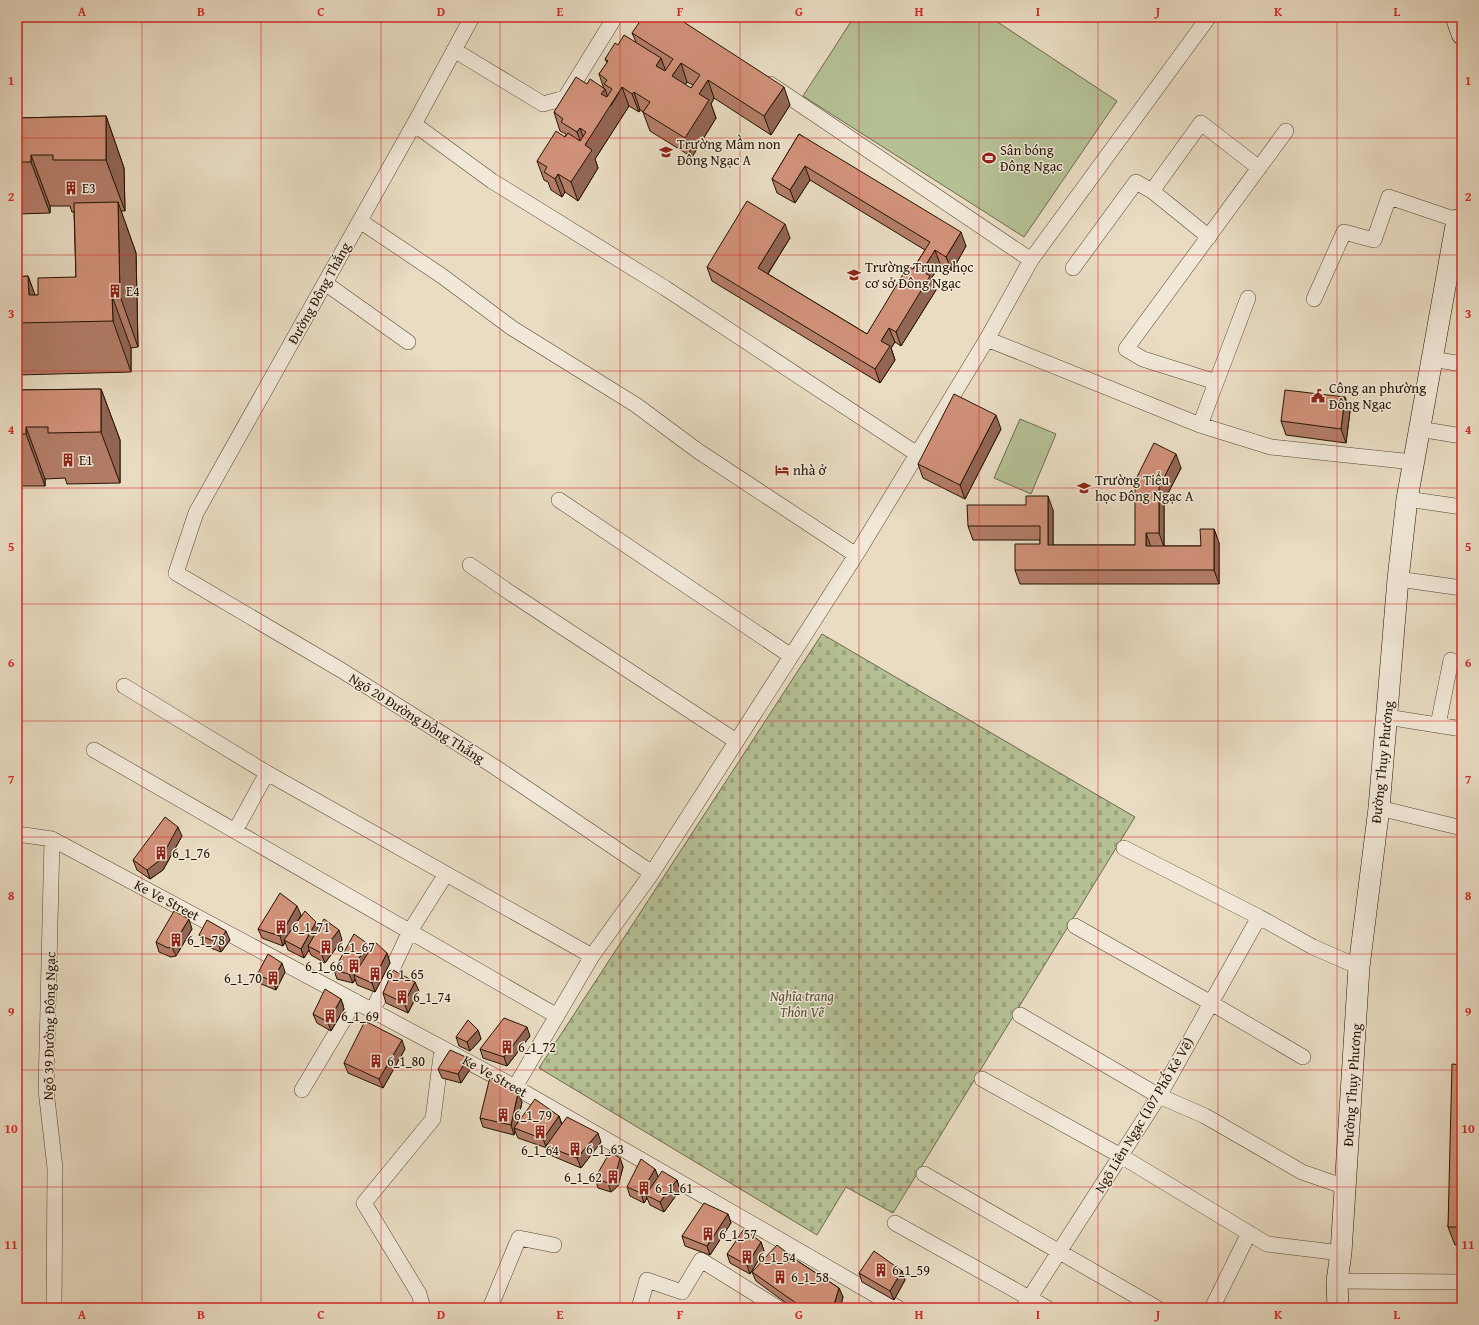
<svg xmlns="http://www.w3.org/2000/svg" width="1479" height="1325" viewBox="0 0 1479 1325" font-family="'Gentium Book Plus',serif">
<defs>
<pattern id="cemetery-stones" width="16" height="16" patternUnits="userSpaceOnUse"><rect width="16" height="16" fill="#b5c095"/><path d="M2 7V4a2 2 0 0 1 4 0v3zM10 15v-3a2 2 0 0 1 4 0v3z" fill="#9ba47f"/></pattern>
</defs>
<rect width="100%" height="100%" fill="#e9dcc3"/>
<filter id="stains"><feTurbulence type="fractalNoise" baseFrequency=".005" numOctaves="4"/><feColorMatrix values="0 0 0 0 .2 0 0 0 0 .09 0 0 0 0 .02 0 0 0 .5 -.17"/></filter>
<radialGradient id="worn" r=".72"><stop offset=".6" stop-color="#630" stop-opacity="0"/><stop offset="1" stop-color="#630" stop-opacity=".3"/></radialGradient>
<path fill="url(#cemetery-stones)" stroke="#6c6a4a" d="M 822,634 L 1135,817 L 893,1213 L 846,1187 L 817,1235 L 539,1068 Z"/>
<path fill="#b5c095" stroke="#6c6a4a" d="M 854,17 L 990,17 L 1117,101 L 1024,237 L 803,96 Z
M 1020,419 L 1056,434 L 1031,494 L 994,478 Z"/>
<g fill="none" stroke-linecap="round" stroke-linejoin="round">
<g stroke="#544531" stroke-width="16">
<path id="minor" d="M 472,17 L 418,117 L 196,513 L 176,573 L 341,670 L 495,767 L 652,873
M 454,50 L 543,104 L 565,98 L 615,17
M 770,84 L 1031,260
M 414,124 L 492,181 L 665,288 L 917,454
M 1152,191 L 1209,237
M 360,221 L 442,276 L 512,328 L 636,405 L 698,451 L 856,555
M 1073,268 L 1136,182 L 1152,191 L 1201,123 L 1259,168
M 325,283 L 408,342
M 1314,299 L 1344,232 L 1374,240 L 1389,197 L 1457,220
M 987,339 L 1200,425 L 1271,447 L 1413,462
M 1432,359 L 1462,364
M 1216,382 L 1143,359 L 1126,349 L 1286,131
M 1200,425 L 1248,298
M 1419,429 L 1462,436
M 1407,499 L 1462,507
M 559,500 L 791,656
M 470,565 L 509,592 L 736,741
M 1398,579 L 1462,588
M 124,686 L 267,773 L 592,956
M 1387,717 L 1462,729
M 1438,725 L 1451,660
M 94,750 L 557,1016
M 1379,808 L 1462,828
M 235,831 L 267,773
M 17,834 L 52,839 L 515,1087 L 898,1308
M 52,839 L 46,1090 L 55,1168 L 54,1308
M 1124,848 L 1259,917 L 1313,947 L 1359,967
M 1075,926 L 1211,1003 L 1303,1057
M 373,1010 L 410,931 L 446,874
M 1020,1015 L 1159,1096 L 1205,1116 L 1302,1172 L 1345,1187
M 982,1079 L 1121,1156 L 1267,1244 L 1341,1253
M 515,1087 L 592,956 L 652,873 L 856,555 L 987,339 L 1031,260 L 1208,18
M 302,1090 L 355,1001
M 924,1174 L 1157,1308
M 895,1223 L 1047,1308
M 1337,1281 L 1462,1282
M 423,1308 L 419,1294 L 364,1203 L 433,1119 L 442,1048
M 490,1308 L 519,1238 L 554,1245
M 639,1308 L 647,1280 L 682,1292 L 701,1260 L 778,1308
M 1023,1308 L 1159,1096 L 1259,917
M 1212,1308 L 1249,1233"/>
</g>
<g stroke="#231300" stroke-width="22">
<path id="secondary" d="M 1456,17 L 1462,34
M 1338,1308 L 1337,1281 L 1341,1253 L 1359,967 L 1379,808 L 1398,579 L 1407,499 L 1457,220"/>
</g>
<use href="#minor" stroke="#f1e8d8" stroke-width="15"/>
<use href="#secondary" stroke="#f1e8d8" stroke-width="21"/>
</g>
<path fill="#b37d68" stroke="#231300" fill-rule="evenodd" d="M 632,33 L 790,105 L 771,135 L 714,98 L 711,104 L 716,118 L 692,157 L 650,131 L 643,112 L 640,110 L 639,112 L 629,106 L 595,159 L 598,168 L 578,201 L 565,192 L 562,197 L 551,190 L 548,182 L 544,180 L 537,161 L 566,135 L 566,134 L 560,131 L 554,112 L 587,84 L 604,89 L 599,74 L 607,63 L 605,59 L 618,45 L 636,42 ZM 687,82 L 693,85 L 691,88 L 685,85 Z
M 106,116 L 124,168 L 125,211 L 121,211 L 136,253 L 138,347 L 131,348 L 131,372 L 17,375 L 17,277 L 28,276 L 35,295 L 38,295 L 76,277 L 74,212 L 72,212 L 70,206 L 50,206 L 50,213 L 17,214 L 17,118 Z
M 799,134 L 966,246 L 952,271 L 940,264 L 931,279 L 936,290 L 901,346 L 895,342 L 891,348 L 895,360 L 880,383 L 712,281 L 707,267 L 790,238 L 768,274 L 867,334 L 913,269 L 925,250 L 810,180 L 795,203 L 777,193 L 772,179 Z
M 101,389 L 120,440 L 120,483 L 67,484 L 65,478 L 45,479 L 45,486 L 17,486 L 17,390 Z
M 1345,397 L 1350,411 L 1346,443 L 1286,435 L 1281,421 Z
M 1001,429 L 965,499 L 923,478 L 918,464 Z
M 1181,468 L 1164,501 L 1164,546 L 1201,546 L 1214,529 L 1219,543 L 1219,584 L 1020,584 L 1015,570 L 1040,544 L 1040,540 L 973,540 L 968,526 L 1026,505 L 1053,510 L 1053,545 L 1135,545 Z
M 182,836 L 163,870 L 150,879 L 137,870 L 133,860 Z
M 301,915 L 294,927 L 316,922 L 318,928 L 342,940 L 325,963 L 311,955 L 309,950 L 304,958 L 288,950 L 285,942 L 283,946 L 262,938 L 258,929 Z
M 192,929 L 176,956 L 171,957 L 159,952 L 156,942 Z
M 199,935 L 230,940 L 221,952 L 203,945 Z
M 370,950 L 387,953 L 390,963 L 375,992 L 357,985 L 355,979 L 353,983 L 337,979 L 334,970 Z
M 285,972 L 276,990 L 261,984 L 257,975 Z
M 419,991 L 408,1013 L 386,1003 L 383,993 Z
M 341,999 L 344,1009 L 331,1031 L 317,1023 L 313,1014 Z
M 478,1030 L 481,1039 L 470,1051 L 459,1046 L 456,1037 Z
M 530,1036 L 507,1066 L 483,1058 L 480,1049 Z
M 405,1049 L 383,1088 L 348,1073 L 344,1063 Z
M 468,1058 L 471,1068 L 461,1083 L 442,1078 L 438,1069 Z
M 1462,1065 L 1462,1245 L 1455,1245 L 1448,1227 Z
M 522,1102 L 517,1125 L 559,1116 L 562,1124 L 601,1142 L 581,1168 L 550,1155 L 547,1148 L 518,1138 L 515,1131 L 514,1135 L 483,1127 L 480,1118 Z
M 620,1158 L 623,1167 L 618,1186 L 611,1192 L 598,1188 L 595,1178 Z
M 655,1169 L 658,1177 L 677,1180 L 680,1190 L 664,1212 L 650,1205 L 647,1198 L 644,1203 L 630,1196 L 627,1187 Z
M 728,1214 L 731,1223 L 710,1255 L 685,1246 L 682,1236 Z
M 761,1242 L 764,1251 L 750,1274 L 730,1263 L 727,1254 Z
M 799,1262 L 839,1288 L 843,1297 L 840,1308 L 793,1308 L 756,1281 L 752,1272 Z
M 902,1271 L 905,1280 L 894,1300 L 862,1282 L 859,1273 Z"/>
<path fill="#926655" stroke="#231300" d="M 661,58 L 668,77 L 656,66 Z
M 681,63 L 687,82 L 679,95 L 672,76 Z
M 708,80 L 714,98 L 711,104 L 716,118 L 692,157 L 685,138 L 699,94 Z
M 622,87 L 629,106 L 595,159 L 598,168 L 578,201 L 571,182 L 584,151 L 577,132 L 580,128 L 586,144 L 601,94 L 605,89 L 611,106 Z
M 784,87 L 790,105 L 771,135 L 764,116 Z
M 634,92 L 640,110 L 639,112 L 632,94 Z
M 106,116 L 124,168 L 125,211 L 106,160 Z
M 31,155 L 50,206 L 50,213 L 31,162 Z
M 805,166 L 810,180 L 795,203 L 790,190 Z
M 558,174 L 565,192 L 562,197 L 555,179 Z
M 118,202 L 136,253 L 138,347 L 120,296 Z
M 785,224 L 790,238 L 763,281 L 758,268 Z
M 961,232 L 966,246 L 952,271 L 946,257 Z
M 935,250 L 940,264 L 931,279 L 936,290 L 901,346 L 896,332 L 922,271 Z
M 28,276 L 45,322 L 29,295 Z
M 112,296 L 131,348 L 131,372 L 113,321 Z
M 889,328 L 895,342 L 891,348 L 895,360 L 880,383 L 875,369 L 881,341 Z
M 101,389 L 120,440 L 120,483 L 101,432 Z
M 1345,397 L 1350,411 L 1346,443 L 1341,429 Z
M 996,415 L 1001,429 L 965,499 L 960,485 Z
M 26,427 L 45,479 L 45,486 L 26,434 Z
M 1176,454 L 1181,468 L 1164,501 L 1164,547 L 1159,533 L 1159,487 Z
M 1048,496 L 1053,510 L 1053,559 L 1048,545 Z
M 1214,529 L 1219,543 L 1219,584 L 1214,570 Z
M 1146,533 L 1151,547 L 1146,546 Z
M 178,827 L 182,836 L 163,870 L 150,879 L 147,870 Z
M 297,906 L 301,915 L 286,941 L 284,940 L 285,942 L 283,946 L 280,936 Z
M 189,919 L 192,929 L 176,956 L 172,947 Z
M 316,922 L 319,932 L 308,946 L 309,950 L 304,958 L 301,949 Z
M 339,930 L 342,940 L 325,963 L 321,953 Z
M 226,931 L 230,940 L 221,952 L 218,943 Z
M 368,944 L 372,954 L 354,975 L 355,979 L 353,983 L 349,974 Z
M 387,953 L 390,963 L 375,992 L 372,983 Z
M 282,963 L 285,972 L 276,990 L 273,981 Z
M 415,982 L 419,991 L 408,1013 L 404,1003 Z
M 341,999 L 344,1009 L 331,1031 L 328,1022 Z
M 527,1027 L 530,1036 L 507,1066 L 504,1057 Z
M 478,1030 L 481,1039 L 470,1051 L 467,1042 Z
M 402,1040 L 405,1049 L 383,1088 L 379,1079 Z
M 468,1058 L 471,1068 L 461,1083 L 458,1074 Z
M 518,1093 L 522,1102 L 516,1129 L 514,1128 L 515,1131 L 514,1135 L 511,1125 Z
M 559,1116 L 562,1126 L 546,1146 L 547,1149 L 543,1139 Z
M 598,1133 L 601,1142 L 581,1168 L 577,1158 Z
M 620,1158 L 623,1167 L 618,1186 L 611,1192 L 608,1183 Z
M 655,1169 L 659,1179 L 646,1195 L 647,1198 L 644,1203 L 641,1193 Z
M 677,1180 L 680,1190 L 664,1212 L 660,1202 Z
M 728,1214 L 731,1223 L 710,1255 L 707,1246 Z
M 761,1242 L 764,1251 L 750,1274 L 747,1265 Z
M 902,1271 L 905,1280 L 894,1300 L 890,1291 Z
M 839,1288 L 843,1297 L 840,1308 L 833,1308 Z"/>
<path fill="#d09179" stroke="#231300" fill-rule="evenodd" d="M 643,17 L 676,17 L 784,87 L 764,116 L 708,80 L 699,94 L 709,100 L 685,138 L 643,112 L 650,102 L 634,92 L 632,94 L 622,87 L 585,145 L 592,150 L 571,182 L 558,174 L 555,179 L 544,172 L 547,167 L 537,161 L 556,131 L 565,137 L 568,133 L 580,141 L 586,132 L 580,128 L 577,132 L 561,122 L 563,119 L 554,112 L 576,77 L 587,84 L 590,79 L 605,89 L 601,94 L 607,97 L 612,89 L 604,84 L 607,80 L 599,74 L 608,61 L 605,59 L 615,43 L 618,45 L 624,35 L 661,58 L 656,66 L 665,71 L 673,59 L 632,33 ZM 681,63 L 700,75 L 691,88 L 672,76 Z
M 106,116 L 106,160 L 53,160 L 53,155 L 31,155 L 31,162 L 17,162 L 17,118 Z
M 799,134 L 961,232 L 946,257 L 935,250 L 922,271 L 930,276 L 896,332 L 889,328 L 881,341 L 890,346 L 875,369 L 707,267 L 747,201 L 785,224 L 758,268 L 867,334 L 908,266 L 913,269 L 930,242 L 805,166 L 790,190 L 772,179 Z
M 118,202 L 120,296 L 112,296 L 113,321 L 17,323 L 17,277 L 28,276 L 29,295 L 38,295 L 38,278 L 76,277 L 74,203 Z
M 101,389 L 101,432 L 48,433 L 48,427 L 26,427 L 26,434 L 17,434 L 17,390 Z
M 1285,390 L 1345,397 L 1341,429 L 1281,421 Z
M 954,394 L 996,415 L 960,485 L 918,464 Z
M 1154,443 L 1176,454 L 1159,487 L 1159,533 L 1146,533 L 1146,546 L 1201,546 L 1200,529 L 1214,529 L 1214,570 L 1015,570 L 1015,544 L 1040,544 L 1040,526 L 968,526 L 967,505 L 1026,505 L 1026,496 L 1048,496 L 1048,545 L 1135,545 L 1135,481 Z
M 165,817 L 178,827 L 160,860 L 147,870 L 133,860 Z
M 280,893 L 297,906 L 280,936 L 258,929 Z
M 174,911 L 189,919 L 172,947 L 168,948 L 156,942 Z
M 305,911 L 316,922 L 301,949 L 284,940 Z
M 324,919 L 339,930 L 321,953 L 308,946 Z
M 207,920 L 226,931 L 218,943 L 199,935 Z
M 354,934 L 368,944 L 349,974 L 334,970 Z
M 375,942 L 387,953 L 372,983 L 354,975 Z
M 268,954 L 282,963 L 273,981 L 257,975 Z
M 393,970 L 415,982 L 404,1003 L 383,993 Z
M 325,989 L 341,999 L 328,1022 L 313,1014 Z
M 504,1018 L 527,1027 L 504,1057 L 480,1049 Z
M 468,1020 L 478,1030 L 467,1042 L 456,1037 Z
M 365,1021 L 402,1040 L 379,1079 L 344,1063 Z
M 450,1050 L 468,1058 L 458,1074 L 438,1069 Z
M 1452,1064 L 1462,1065 L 1462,1227 L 1448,1227 Z
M 490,1077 L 518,1093 L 511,1125 L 480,1118 Z
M 535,1099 L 559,1116 L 543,1139 L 514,1128 Z
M 567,1117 L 598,1133 L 577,1158 L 546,1146 Z
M 610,1152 L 620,1158 L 615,1177 L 608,1183 L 595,1178 Z
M 641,1159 L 655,1169 L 641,1193 L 627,1187 Z
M 662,1171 L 677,1180 L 660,1202 L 646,1195 Z
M 704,1203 L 728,1214 L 707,1246 L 682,1236 Z
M 744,1229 L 761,1242 L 747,1265 L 727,1254 Z
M 777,1245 L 799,1262 L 839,1288 L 833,1308 L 803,1308 L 752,1272 Z
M 874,1251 L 902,1271 L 890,1291 L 859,1273 Z"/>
<path fill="none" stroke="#d62828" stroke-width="1" stroke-opacity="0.55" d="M 142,17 L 142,1308M 261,17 L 261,1308M 381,17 L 381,1308M 500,17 L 500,1308M 620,17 L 620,1308M 740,17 L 740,1308M 859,17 L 859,1308M 979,17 L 979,1308M 1098,17 L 1098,1308M 1218,17 L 1218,1308M 1337,17 L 1337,1308M 17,138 L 1462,138M 17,255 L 1462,255M 17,371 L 1462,371M 17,488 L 1462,488M 17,604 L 1462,604M 17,721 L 1462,721M 17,837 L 1462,837M 17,954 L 1462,954M 17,1070 L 1462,1070M 17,1187 L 1462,1187"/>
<defs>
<g id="school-bare" transform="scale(1.08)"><path d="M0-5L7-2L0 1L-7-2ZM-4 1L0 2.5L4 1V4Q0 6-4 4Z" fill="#8f2418" stroke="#f1e8d8" stroke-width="2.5" paint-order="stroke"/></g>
<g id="stadium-bare" transform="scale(1.08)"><path d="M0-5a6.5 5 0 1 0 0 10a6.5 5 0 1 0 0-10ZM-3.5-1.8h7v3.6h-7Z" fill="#8f2418" stroke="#f1e8d8" stroke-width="2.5" paint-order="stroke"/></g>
<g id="building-bare" transform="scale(1.08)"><path d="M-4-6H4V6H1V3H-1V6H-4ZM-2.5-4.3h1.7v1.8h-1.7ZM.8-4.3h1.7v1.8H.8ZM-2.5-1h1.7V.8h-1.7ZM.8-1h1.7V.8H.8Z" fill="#8f2418" stroke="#f1e8d8" stroke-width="2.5" paint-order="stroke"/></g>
<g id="civic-bare" transform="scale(1.08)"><path d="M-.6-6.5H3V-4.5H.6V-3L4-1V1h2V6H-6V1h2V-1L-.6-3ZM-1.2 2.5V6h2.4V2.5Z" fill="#8f2418" stroke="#f1e8d8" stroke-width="2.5" paint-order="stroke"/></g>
<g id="hotel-bare" transform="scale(1.08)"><path d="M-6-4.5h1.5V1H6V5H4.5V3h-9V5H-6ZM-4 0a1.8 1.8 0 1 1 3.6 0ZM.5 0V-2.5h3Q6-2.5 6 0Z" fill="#8f2418" stroke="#f1e8d8" stroke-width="2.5" paint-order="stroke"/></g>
</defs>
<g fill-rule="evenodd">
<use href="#school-bare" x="666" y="152"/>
<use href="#stadium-bare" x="989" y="158"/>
<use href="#building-bare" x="71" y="188"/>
<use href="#school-bare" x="854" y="275"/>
<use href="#building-bare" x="115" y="291"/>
<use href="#civic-bare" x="1318" y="396"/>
<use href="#building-bare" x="68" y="460"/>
<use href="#hotel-bare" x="782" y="470"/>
<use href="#school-bare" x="1084" y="488"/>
<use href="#building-bare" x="161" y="853"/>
<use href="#building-bare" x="281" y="927"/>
<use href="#building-bare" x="176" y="940"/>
<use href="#building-bare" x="326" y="947"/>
<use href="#building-bare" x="354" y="966"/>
<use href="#building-bare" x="375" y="974"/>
<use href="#building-bare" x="273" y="978"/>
<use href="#building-bare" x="402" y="997"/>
<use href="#building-bare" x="330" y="1016"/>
<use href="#building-bare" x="507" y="1047"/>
<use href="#building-bare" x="376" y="1061"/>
<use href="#building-bare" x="503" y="1115"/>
<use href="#building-bare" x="540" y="1132"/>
<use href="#building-bare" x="575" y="1149"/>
<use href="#building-bare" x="613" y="1177"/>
<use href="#building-bare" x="644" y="1188"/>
<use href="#building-bare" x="708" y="1234"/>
<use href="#building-bare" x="747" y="1257"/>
<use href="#building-bare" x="881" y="1270"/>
<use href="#building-bare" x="780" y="1277"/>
</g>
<g text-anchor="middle" stroke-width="3" stroke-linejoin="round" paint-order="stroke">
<g font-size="14" fill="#231300" stroke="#f1e8d8" text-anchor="start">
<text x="677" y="149">Trường Mầm non<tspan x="677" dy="16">Đông Ngạc A</tspan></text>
<text x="1000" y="155">Sân bóng<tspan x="1000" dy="16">Đông Ngạc</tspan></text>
<text x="82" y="193">E3</text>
<text x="865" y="272">Trường Trung học<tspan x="865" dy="16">cơ sở Đông Ngạc</tspan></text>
<text x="126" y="296">E4</text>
<text x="1329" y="393">Công an phường<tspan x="1329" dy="16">Đông Ngạc</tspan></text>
<text x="79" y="465">E1</text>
<text x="793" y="475">nhà ở</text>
<text x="1095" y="485">Trường Tiểu<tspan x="1095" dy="16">học Đông Ngạc A</tspan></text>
<text x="172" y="858">6_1_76</text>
<text x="292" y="932">6_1_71</text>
<text x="187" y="945">6_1_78</text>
<text x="337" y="952">6_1_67</text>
<text x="343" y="971" text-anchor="end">6_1_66</text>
<text x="386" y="979">6_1_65</text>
<text x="262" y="983" text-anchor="end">6_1_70</text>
<text x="413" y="1002">6_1_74</text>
<text x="341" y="1021">6_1_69</text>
<text x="518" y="1052">6_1_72</text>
<text x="387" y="1066">6_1_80</text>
<text x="514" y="1120">6_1_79</text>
<text x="586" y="1154">6_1_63</text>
<text x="540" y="1155" text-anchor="middle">6_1_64</text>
<text x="602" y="1182" text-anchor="end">6_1_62</text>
<text x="655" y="1193">6_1_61</text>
<text x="719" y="1239">6_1_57</text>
<text x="758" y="1262">6_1_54</text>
<text x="892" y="1275">6_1_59</text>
<text x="791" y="1282">6_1_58</text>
</g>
<g font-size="14" fill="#231300" stroke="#f1e8d8">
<text transform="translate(319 293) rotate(-61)" y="5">Đường Đông Thắng</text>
<text transform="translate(417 718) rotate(32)" y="5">Ngõ 20 Đường Đồng Thắng</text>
<text transform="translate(1382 762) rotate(-84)" y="5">Đường Thụy Phương</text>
<text transform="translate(167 900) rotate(28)" y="5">Ke Ve Street</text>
<text transform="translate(49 1026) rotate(-89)" y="5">Ngõ 39 Đường Đông Ngạc</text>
<text transform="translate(495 1076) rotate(29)" y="5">Ke Ve Street</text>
<text transform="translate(1352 1085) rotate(-86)" y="5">Đường Thụy Phương</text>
<text transform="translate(1144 1115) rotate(-59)" y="5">Ngõ Liên Ngạc (107 Phố Kẻ Vẽ)</text>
</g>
<g font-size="14" font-style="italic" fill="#565034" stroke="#f1e8d8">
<text x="802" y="1001">Nghĩa trang<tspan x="802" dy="16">Thôn Vẽ</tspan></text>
</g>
</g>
<rect width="1479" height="1325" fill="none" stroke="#e9dcc3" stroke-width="44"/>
<rect x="22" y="22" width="1435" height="1281" fill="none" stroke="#d62828" stroke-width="1.5"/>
<g font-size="13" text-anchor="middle" font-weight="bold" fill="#d62828">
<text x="82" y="16">A</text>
<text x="201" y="16">B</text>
<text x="321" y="16">C</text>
<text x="441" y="16">D</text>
<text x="560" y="16">E</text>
<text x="680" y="16">F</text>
<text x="799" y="16">G</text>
<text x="919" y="16">H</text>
<text x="1038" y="16">I</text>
<text x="1158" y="16">J</text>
<text x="1278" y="16">K</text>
<text x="1397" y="16">L</text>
<text x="11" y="85">1</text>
<text x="1468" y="85">1</text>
<text x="11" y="201">2</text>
<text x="1468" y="201">2</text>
<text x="11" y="318">3</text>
<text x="1468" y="318">3</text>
<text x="11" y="434">4</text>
<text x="1468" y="434">4</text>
<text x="11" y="551">5</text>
<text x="1468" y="551">5</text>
<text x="11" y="667">6</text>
<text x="1468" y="667">6</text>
<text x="11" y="784">7</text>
<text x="1468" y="784">7</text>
<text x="11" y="900">8</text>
<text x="1468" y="900">8</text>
<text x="11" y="1016">9</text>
<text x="1468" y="1016">9</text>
<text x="11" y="1133">10</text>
<text x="1468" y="1133">10</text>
<text x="11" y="1249">11</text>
<text x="1468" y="1249">11</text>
<text x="82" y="1319">A</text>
<text x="201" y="1319">B</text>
<text x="321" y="1319">C</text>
<text x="441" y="1319">D</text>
<text x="560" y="1319">E</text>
<text x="680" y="1319">F</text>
<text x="799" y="1319">G</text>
<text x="919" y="1319">H</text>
<text x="1038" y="1319">I</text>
<text x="1158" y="1319">J</text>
<text x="1278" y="1319">K</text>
<text x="1397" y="1319">L</text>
</g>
<rect width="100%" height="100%" filter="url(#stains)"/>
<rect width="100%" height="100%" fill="url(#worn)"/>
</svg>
